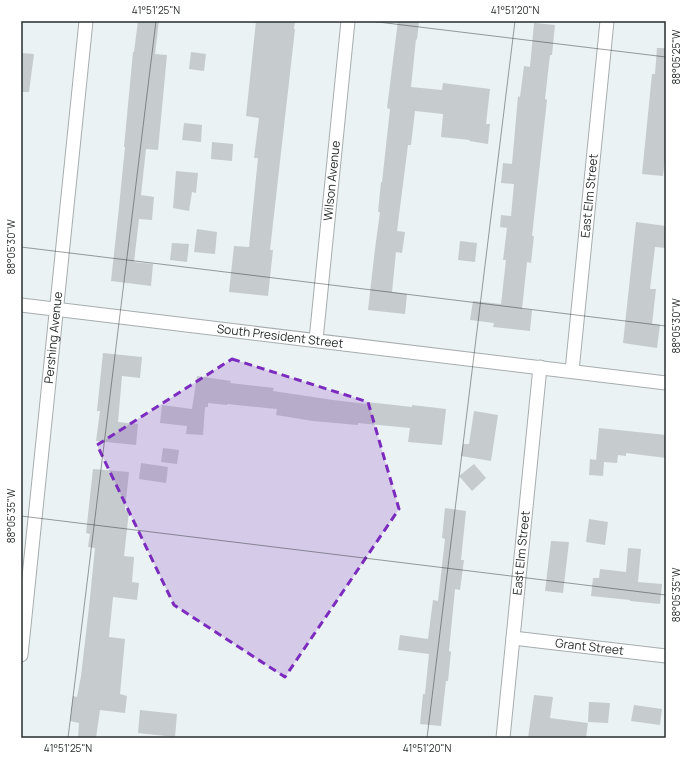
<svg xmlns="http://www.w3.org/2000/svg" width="687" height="759" viewBox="0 0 687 759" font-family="Manrope,sans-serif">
<rect width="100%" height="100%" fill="#ebf2f3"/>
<path fill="#c6cccd" d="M 138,21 L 159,21 L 155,54 L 167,55 L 158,150 L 146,149 L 141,195 L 154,197 L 152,220 L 139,219 L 134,262 L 153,264 L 151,286 L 111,281 L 118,217 L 125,147 L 124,147 L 133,52 L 134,52 Z
M 256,21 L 295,21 L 294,29 L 295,29 L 270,250 L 273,250 L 268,296 L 229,292 L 234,246 L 249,247 L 258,158 L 254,158 L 259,118 L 246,116 Z
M 398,21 L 419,21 L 417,40 L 416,39 L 411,87 L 442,90 L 443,83 L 490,89 L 486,124 L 490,124 L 488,144 L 469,141 L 470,140 L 441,137 L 443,114 L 415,111 L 411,145 L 408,145 L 397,231 L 405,232 L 402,253 L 396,252 L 392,292 L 407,294 L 405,314 L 368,310 L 375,249 L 380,212 L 378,212 L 381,182 L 382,182 L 390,109 L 387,108 Z
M 534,23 L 555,25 L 552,55 L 550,55 L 545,99 L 547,100 L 532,236 L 534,236 L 531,263 L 527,262 L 522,309 L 532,310 L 530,331 L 493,327 L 494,323 L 470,320 L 473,301 L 501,304 L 506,260 L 503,260 L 507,228 L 500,227 L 501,215 L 511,216 L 514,184 L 501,183 L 503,163 L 512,164 L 518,96 L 520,97 L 524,66 L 530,67 Z
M 657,48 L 666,48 L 666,150 L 663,176 L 642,174 L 652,74 L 655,74 Z
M 191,52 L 206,54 L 204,71 L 189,69 Z
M 21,53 L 34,54 L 29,92 L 21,92 Z
M 184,123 L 202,125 L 201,142 L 182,140 Z
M 212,142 L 233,144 L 232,161 L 211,159 Z
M 176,171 L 198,173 L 196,193 L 192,192 L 189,211 L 173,208 Z
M 636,222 L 666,226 L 666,248 L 655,247 L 650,289 L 656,289 L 652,324 L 660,325 L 657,348 L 623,343 Z
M 197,229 L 217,232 L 215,254 L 194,252 Z
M 460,241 L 477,243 L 475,262 L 458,260 Z
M 172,243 L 189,244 L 187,262 L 170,260 Z
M 103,353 L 142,357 L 140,378 L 122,376 L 118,422 L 138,424 L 136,445 L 96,441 L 100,411 L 97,411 Z
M 197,376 L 231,381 L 230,383 L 274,388 L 273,391 L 333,400 L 367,404 L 367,402 L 412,407 L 412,405 L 446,409 L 442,445 L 408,442 L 410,428 L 358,423 L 358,425 L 313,421 L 276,415 L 277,409 L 227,404 L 227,405 L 208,403 L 208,407 L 205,407 L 203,435 L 186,434 L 187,426 L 160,423 L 162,405 L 192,409 Z
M 474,411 L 498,415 L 491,461 L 461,456 L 463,444 L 469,444 Z
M 599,428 L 666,435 L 666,458 L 626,453 L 626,456 L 618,455 L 617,463 L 604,462 L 603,476 L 589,475 L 590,459 L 596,460 Z
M 163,448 L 179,450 L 177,464 L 161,462 Z
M 141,463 L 168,467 L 166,483 L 139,479 Z
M 474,464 L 486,478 L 472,491 L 459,476 Z
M 93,469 L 129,472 L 125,510 L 129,511 L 124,556 L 134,557 L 132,582 L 139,583 L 137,600 L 113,597 L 109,637 L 125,639 L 120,694 L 127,696 L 125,713 L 100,710 L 96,738 L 78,738 L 79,723 L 70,721 L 73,696 L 77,697 L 81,676 L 89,607 L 95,548 L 88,547 L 90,534 L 86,533 Z
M 445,508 L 466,511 L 461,560 L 464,560 L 460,590 L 455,589 L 449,651 L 451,652 L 448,681 L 446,681 L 441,726 L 420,724 L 423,694 L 425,694 L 429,654 L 398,650 L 400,635 L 428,639 L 433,600 L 438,601 L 445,539 L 442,538 Z
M 589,519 L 608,522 L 605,545 L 586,542 Z
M 551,541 L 569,542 L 563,593 L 545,591 Z
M 628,548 L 641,549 L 638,582 L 662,584 L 660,604 L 630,601 L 630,600 L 591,596 L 593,578 L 599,578 L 600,569 L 626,572 Z
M 534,695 L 553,697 L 550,718 L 588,723 L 586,738 L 528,738 Z
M 589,702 L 610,703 L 608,723 L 588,722 Z
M 634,705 L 662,709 L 660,725 L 631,721 Z
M 140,710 L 177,714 L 175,737 L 138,733 Z"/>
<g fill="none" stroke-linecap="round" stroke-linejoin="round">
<g stroke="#a7adae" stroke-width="15">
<g id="minor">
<path id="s1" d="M 21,305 L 666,383"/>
<path id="s2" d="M 316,340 L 348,21"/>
<path id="s3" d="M 572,371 L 607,21"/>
<path id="s4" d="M 513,638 L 666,656"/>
<path id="s5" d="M 21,655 L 86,21"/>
<path id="s6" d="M 503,738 L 540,367"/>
</g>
</g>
<use href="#minor" stroke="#fff" stroke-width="13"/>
</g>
<path fill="#7b2cbf" fill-opacity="0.2" stroke="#7b2cbf" stroke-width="3" stroke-dasharray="8 5" stroke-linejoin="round" d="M 232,359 L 368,402 L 399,509 L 285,677 L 174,605 L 97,445 Z"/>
<path fill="none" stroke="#292c2c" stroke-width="1" stroke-opacity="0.45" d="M 370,21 L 666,57M 21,247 L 666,326M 21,516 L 666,595M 68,738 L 156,21M 427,738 L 515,21"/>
<g text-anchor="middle" stroke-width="3" stroke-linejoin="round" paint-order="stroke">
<g font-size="12" fill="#292c2c" stroke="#fff">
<text dy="4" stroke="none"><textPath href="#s2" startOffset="160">Wilson Avenue</textPath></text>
<text dy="4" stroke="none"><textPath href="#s3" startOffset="176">East Elm Street</textPath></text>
<text dy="4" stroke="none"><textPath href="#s1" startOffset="261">South President Street</textPath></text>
<text dy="4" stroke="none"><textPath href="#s5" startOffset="319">Pershing Avenue</textPath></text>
<text dy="4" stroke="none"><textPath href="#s6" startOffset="186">East Elm Street</textPath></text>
<text dy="4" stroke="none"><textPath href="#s4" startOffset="77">Grant Street</textPath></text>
</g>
</g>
<rect width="687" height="759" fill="none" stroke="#ffffff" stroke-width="44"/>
<rect x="22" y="22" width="643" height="715" fill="none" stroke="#292c2c" stroke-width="1.5"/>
<g font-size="10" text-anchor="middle" fill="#292c2c">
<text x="156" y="14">41°51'25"N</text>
<text x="515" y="14">41°51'20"N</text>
<text transform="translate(676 57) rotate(-90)" y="4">88°05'25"W</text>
<text transform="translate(11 247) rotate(-90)" y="4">88°05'30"W</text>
<text transform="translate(676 326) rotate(-90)" y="4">88°05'30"W</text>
<text transform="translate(11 516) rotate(-90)" y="4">88°05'35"W</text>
<text transform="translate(676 595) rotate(-90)" y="4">88°05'35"W</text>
<text x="68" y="752">41°51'25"N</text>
<text x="427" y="752">41°51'20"N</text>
</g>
</svg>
